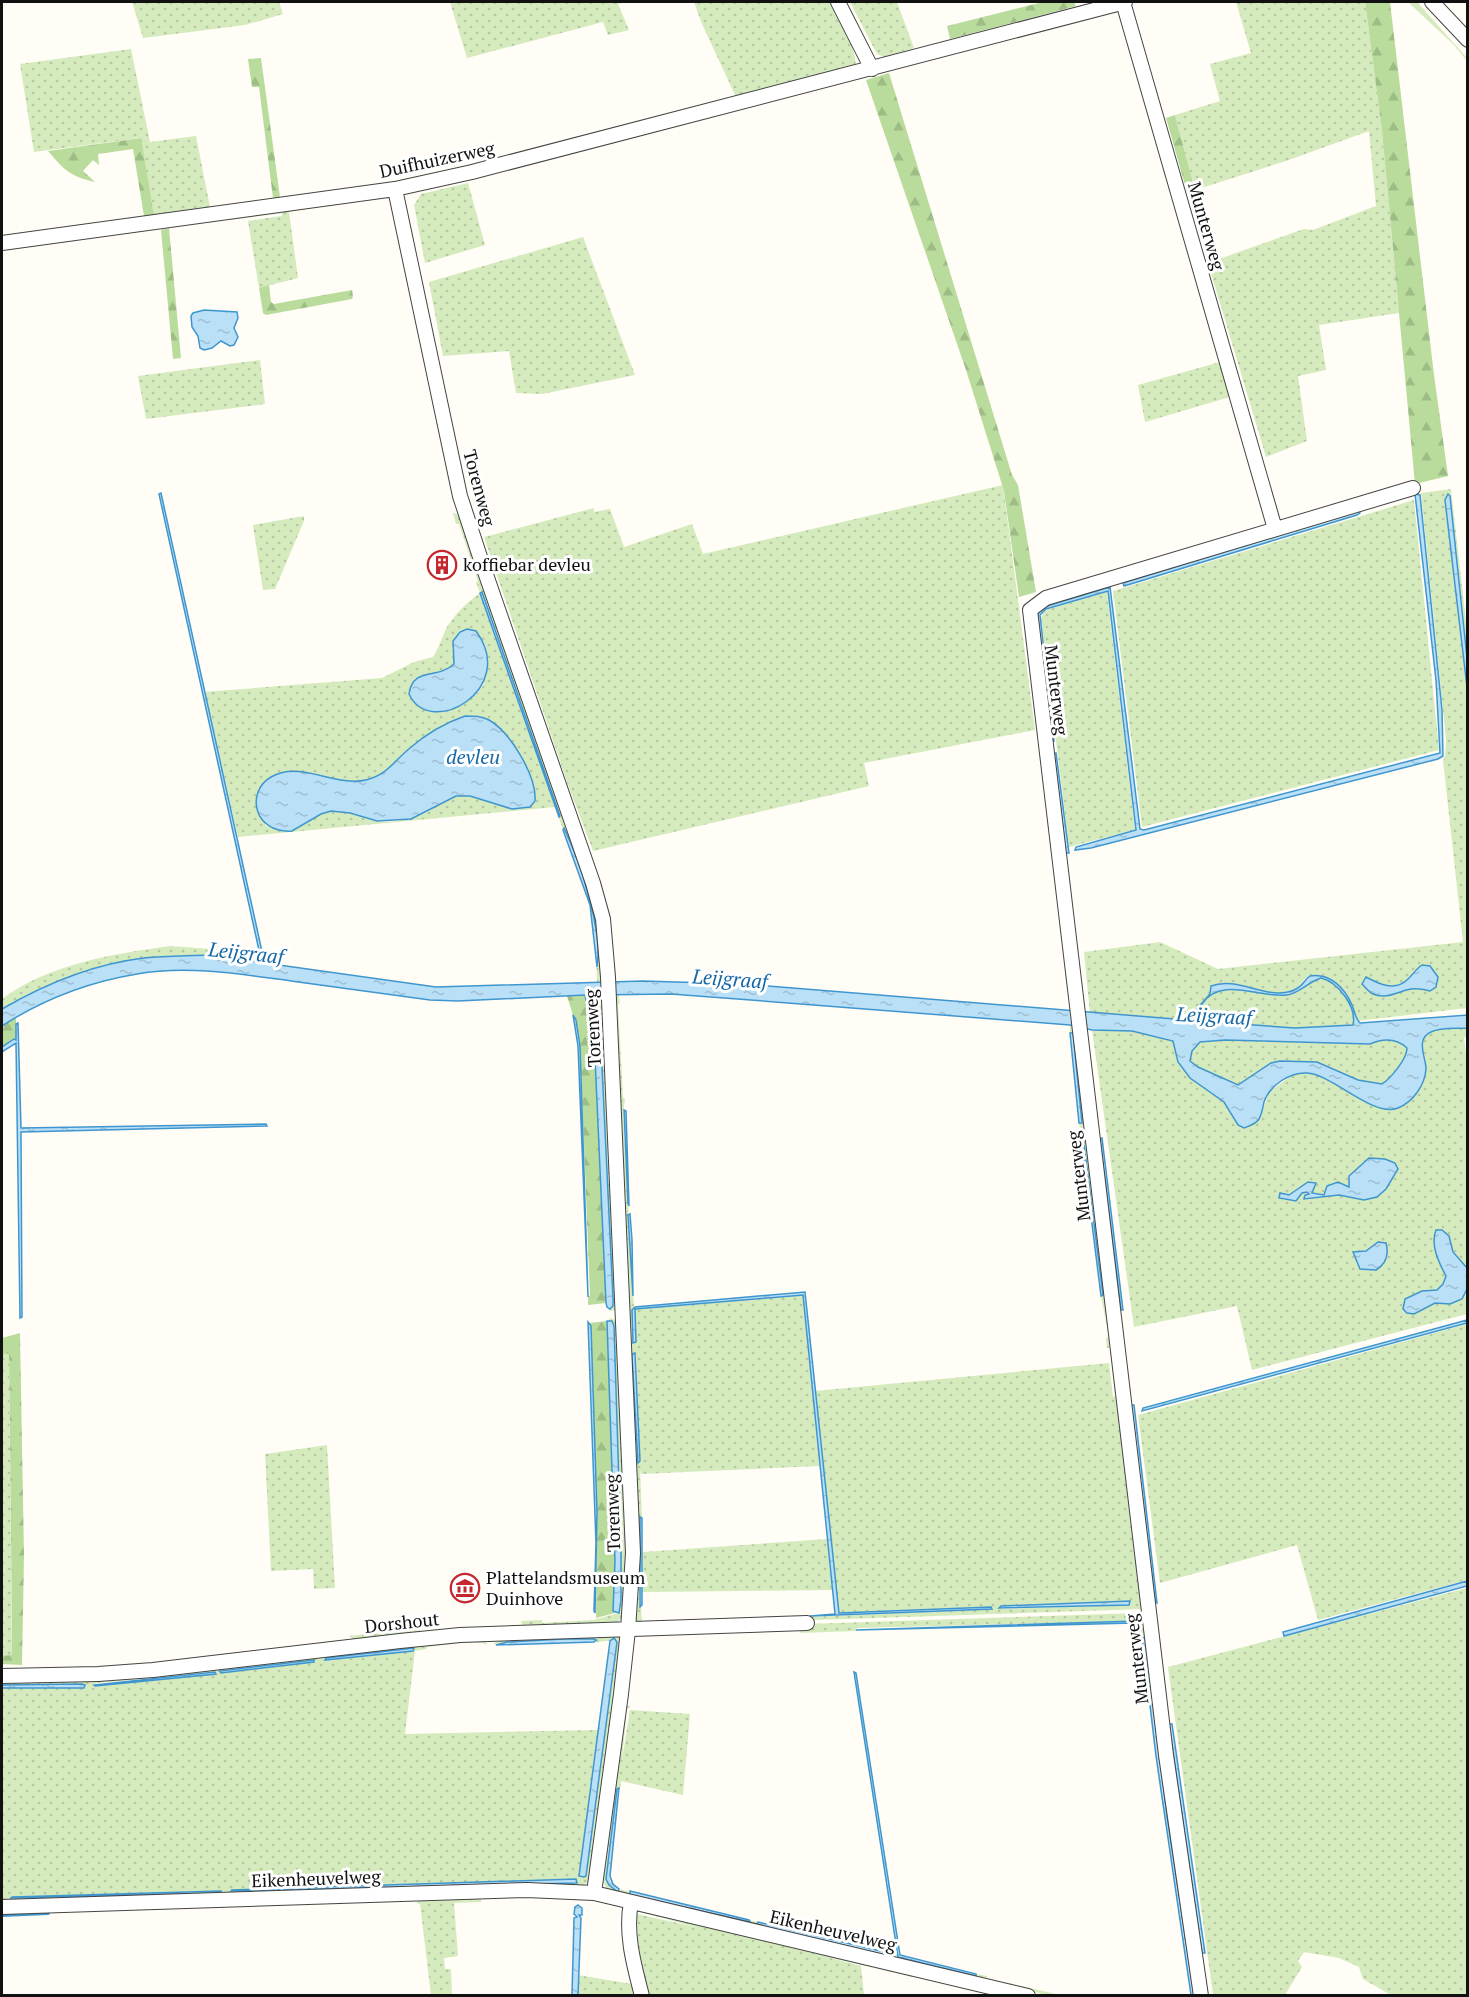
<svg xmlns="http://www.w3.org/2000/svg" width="1469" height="1997" viewBox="0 0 1469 1997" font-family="'PT Serif',serif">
<defs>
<pattern id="grass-dots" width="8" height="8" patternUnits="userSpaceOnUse" patternTransform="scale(1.5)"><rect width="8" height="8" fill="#d5ebbd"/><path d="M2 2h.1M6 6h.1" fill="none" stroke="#b6c8a1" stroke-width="1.8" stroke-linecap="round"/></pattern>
<pattern id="forest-firs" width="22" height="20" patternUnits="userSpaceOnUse" patternTransform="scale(1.5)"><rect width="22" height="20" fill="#b9dc9c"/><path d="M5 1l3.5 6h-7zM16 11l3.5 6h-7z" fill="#9ebc85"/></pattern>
<pattern id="water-ripples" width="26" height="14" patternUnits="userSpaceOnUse" patternTransform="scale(1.5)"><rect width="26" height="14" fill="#b9e0f7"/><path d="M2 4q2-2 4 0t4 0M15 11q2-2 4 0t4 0" fill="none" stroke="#9ebfd3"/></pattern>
</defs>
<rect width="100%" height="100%" fill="#fffdf5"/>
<path fill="url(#grass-dots)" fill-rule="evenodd" d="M 132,2 L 279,2 L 283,14 L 245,25 L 143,38 Z
M 450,2 L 625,2 L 618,4 L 629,30 L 608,35 L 603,22 L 467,58 Z
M 694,2 L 831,2 C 841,22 854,42 856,65 L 736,97 L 702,24 Z
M 850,2 L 897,2 L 914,48 L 884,57 L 877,54 Z
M 1236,2 L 1365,2 L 1382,131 L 1399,313 L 1319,325 L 1326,370 L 1298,376 L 1307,441 L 1266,457 L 1208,263 L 1304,229 L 1313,230 L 1376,206 L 1369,131 L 1286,161 L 1195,190 L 1175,115 L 1220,101 L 1210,64 L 1251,53 Z
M 1408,2 L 1417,2 L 1467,58 L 1467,61 L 1453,44 Z
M 131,49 L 150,142 L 196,136 L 210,207 L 154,215 L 140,138 L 34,152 L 20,64 Z
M 468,183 L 485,245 L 425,263 L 414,205 L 421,194 Z
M 312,206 L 313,208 L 289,212 L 298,278 L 259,288 L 248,221 L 282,216 L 282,213 L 229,220 L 228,216 Z
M 583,237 L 635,375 L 542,394 L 516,393 L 509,351 L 443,356 L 429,282 Z
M 260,360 L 265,404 L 146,419 L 138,376 Z
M 1220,362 L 1230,397 L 1145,422 L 1138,385 Z
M 1003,485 L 1035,730 L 864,763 L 869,786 L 593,851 L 568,785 L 484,537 L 594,508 L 594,512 L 610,509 L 624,547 L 692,524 L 703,554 Z
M 1451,489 L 1468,639 L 1467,658 L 1450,496 L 1458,607 L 1468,687 L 1467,1008 L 1357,1021 C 1346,994 1346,989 1319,975 C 1315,976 1308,977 1305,979 C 1298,985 1299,991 1287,993 C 1262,997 1235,976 1211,986 L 1210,994 L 1187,1020 L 1090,1014 L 1084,952 L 1160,942 L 1218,969 L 1463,942 L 1443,760 L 1445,756 L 1446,740 L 1421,493 ZM 1414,970 L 1430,991 C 1423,989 1418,988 1411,989 C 1399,991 1386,1000 1373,994 C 1369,992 1365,987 1362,984 L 1366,977 C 1387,987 1400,992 1414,970 Z
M 1414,500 L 1439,750 L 1142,827 L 1113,591 Z
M 453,513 L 460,515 L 594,896 L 605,982 L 597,982 C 596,961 598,940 594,918 C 588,888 576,859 565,830 L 563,829 L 558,816 L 560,815 L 482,593 L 480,594 L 555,807 L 238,837 L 205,692 L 382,678 L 414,662 L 433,657 C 439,648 442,637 447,627 C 456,613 466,603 480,593 L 476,582 L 478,581 L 459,524 L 456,524 ZM 476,631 L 486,646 L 484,684 L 479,691 L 474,696 L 450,709 L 431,712 L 418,706 L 421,675 C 431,674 450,675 455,663 C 457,659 453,652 452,648 ZM 465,716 C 503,715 524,756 534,788 L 525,808 C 502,811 482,793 458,796 C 440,798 426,816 409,819 C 399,821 386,823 377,821 C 362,819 348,810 332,811 C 304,813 296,843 265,825 L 268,778 C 301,763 330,787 364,780 C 379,777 388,769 400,760 C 420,744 441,725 465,716 Z
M 304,516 L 304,521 L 275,589 L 263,590 L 253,525 Z
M 1107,592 L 1135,830 L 1069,847 L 1041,618 L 1044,612 L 1049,609 Z
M 170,946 L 225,950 L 260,955 L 263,963 C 166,946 87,960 2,1009 L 2,999 C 49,964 113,954 170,946 Z
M 1321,978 C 1338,982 1356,1007 1353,1025 L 1295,1028 L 1198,1021 C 1197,1015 1199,1009 1202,1004 C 1222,974 1264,1001 1292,994 C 1302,991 1310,981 1321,978 Z
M 605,994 L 617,1310 L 610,1311 L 607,1307 L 609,1309 L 613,1306 L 601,1046 L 593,995 Z
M 612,994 L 619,995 L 620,1007 L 620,1003 L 618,1004 L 623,1097 L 625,1100 L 623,1112 L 634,1308 L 632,1310 L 633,1343 L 636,1342 L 634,1309 L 804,1295 L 820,1466 L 641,1474 L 640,1469 L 642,1517 L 639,1520 L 641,1565 L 639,1606 L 641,1607 L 642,1622 L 834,1616 L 992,1609 L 991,1607 L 839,1614 L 815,1391 L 1109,1363 L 1113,1397 L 1115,1396 L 1110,1348 L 1107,1348 L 1106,1338 L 1109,1337 L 1101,1296 L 1103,1295 L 1083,1136 L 1081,1136 L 1079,1123 L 1082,1123 L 1072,1033 L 1070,1033 L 1070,1025 L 1076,1027 L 1143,1609 L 634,1626 ZM 634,1354 L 636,1355 L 640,1461 L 638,1463 ZM 1130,1601 L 1129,1605 L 1001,1609 L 1000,1607 Z
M 1467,1028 L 1467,1036 L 1464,1038 L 1468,1068 L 1467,1268 L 1434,1235 L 1438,1261 L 1446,1276 L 1443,1284 L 1437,1290 L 1422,1291 L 1414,1314 L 1435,1303 L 1443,1304 L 1466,1294 L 1467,1289 L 1467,1314 L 1252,1370 L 1237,1306 L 1134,1327 L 1092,1030 L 1132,1031 L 1173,1041 L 1178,1062 L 1190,1078 L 1224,1102 L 1238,1125 L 1244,1127 L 1260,1119 L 1269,1092 L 1295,1073 L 1314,1073 L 1378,1107 L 1396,1109 C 1402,1104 1413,1099 1418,1092 C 1424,1085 1427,1070 1426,1061 C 1424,1051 1418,1039 1430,1032 C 1440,1027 1457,1029 1467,1028 ZM 1369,1158 L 1385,1159 L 1386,1189 C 1370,1202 1365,1198 1346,1196 C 1334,1194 1319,1197 1307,1199 L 1309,1195 L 1308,1192 L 1302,1193 L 1294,1200 L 1284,1200 L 1280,1193 L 1289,1195 L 1308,1182 L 1313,1188 L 1311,1193 L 1324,1195 L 1327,1186 L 1338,1182 L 1349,1187 L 1352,1173 Z
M 1225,1040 L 1370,1044 C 1384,1038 1396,1038 1407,1049 C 1407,1060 1391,1078 1382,1084 C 1374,1083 1365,1083 1357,1080 C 1338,1073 1324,1060 1302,1062 L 1238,1085 L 1198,1067 L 1190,1061 L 1192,1050 L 1200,1041 Z
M 610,1318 L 618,1321 L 628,1562 L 625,1616 L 614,1624 L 523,1628 L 521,1621 L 542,1620 L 542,1623 L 593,1620 L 619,1613 L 621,1600 L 621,1548 L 614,1326 L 613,1321 L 608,1321 Z
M 1467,1324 L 1467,1580 L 1318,1620 L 1297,1545 L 1160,1583 L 1138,1415 Z
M 9,1352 L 12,1656 L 2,1656 L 2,1355 Z
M 327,1445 L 335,1588 L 314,1589 L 313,1569 L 271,1571 L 265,1454 Z
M 827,1539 L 832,1590 L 642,1592 L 643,1552 Z
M 1467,1588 L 1467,1995 L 1391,1995 L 1363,1979 L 1359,1967 L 1339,1958 L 1304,1952 L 1298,1961 L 1302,1967 L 1285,1995 L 1213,1995 L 1168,1667 Z
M 1140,1613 L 1144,1615 L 1197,1995 L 1194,1995 L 1167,1816 L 1145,1638 L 1142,1638 L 1140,1625 L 1142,1623 L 1140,1621 L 857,1628 L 856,1631 L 800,1633 L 800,1626 L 807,1624 Z
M 420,1629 L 421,1636 L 358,1643 L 349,1636 Z
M 617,1635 L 622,1641 L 589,1882 L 581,1887 L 2,1903 L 2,1688 L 84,1688 L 82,1684 L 2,1685 L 2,1679 L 400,1644 L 485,1640 L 487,1645 C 477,1639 440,1646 427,1647 L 426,1649 L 415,1651 L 405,1734 L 598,1730 L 579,1876 L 586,1876 L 617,1640 C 610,1640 602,1642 595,1642 C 578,1640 507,1637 494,1645 L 498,1636 ZM 414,1648 L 413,1651 L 326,1661 L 325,1659 ZM 215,1672 L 216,1674 L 94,1685 L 97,1683 ZM 576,1879 L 576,1883 L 231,1891 L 232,1890 ZM 221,1891 L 221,1893 L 91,1897 L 12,1897 Z
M 627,1706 L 631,1706 L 627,1709 L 622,1760 L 630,1710 L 690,1714 L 683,1795 L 621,1781 L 620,1789 L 617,1789 L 606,1879 L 609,1885 L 617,1891 L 619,1889 L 749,1922 L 749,1920 L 758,1922 L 757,1924 L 759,1925 L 885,1955 L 885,1952 L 897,1955 L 899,1958 L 975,1976 L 976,1974 L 987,1976 L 987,1978 L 1060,1995 L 1047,1995 L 608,1891 L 602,1880 L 622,1709 Z
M 478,1895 L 481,1898 L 481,1902 L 454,1903 L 458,1956 L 444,1958 L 445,1969 L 451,1969 L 452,1995 L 431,1995 L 420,1904 L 417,1903 L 417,1898 Z
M 638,1908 L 912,1975 L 912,1977 L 819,1955 L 861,1966 L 864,1995 L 648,1995 C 641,1968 637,1942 637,1914 L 700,1928 L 636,1911 L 632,1915 Z
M 624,1951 L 627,1951 L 640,1995 L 578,1996 L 578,1975 L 632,1984 Z"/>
<path fill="url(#forest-firs)" d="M 1043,2 L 1074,2 L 1076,6 L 950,39 L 947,26 Z
M 1365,2 L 1390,2 L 1434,375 L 1448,476 L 1415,484 L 1382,131 Z
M 261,58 L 280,197 L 273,198 L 259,87 L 252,87 L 248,59 Z
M 889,73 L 1012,475 L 1018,485 L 1036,592 L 1019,597 L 1004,491 L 966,370 L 866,80 Z
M 1175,115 L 1195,190 L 1187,192 L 1166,118 Z
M 141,138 L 154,215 L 144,216 L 133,149 L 98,154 L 99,165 L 93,160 L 83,171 L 95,182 C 70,176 65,171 48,151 Z
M 169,228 L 181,358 L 173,359 L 161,230 Z
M 269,285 L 271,302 L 274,304 L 352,290 L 353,296 L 352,299 L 266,315 L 263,313 L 259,288 Z
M 585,995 L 594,1035 L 606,1303 L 588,1305 L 588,1297 L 590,1295 L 580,1046 L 578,1031 L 567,996 Z
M 16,1016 L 16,1040 L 2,1047 L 2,1026 Z
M 607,1321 L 615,1561 L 613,1606 L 615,1613 L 596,1618 L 597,1512 L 589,1323 Z
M 20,1333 L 24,1556 L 22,1665 L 2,1664 L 2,1656 L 12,1655 L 12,1628 L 9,1353 L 2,1355 L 2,1338 Z"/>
<path fill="url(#water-ripples)" stroke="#3f96cf" stroke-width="1.5" fill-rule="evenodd" d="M 204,310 L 237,312 L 238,318 L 234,328 L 238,337 L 234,345 L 230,346 L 221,341 L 212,348 L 204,350 L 200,348 L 198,336 L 192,327 L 191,316 L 193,313 Z
M 161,493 L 263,956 L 260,955 L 159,494 Z
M 1415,494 L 1420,495 L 1442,710 L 1443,756 L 1438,759 L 1091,848 L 1075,850 L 1076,847 L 1136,830 L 1108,591 L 1046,609 L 1040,615 L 1054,741 L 1052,741 L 1037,616 L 1039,612 L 1047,606 L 1110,587 L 1140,829 L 1144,830 L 1440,753 L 1436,680 Z
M 1448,494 L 1450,496 L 1467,658 L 1467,687 L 1445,500 Z
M 1359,511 L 1360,513 L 1357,515 L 1124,586 L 1123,583 Z
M 482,592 L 560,816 L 559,817 L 480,593 Z
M 467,629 L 476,631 C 519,689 430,740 409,694 C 413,666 437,680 454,664 L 453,641 L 460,632 Z
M 465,716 C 474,716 481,716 489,720 C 510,732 537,776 535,801 L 530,807 L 512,809 L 470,796 L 456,796 L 411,819 L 377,821 L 350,813 L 331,811 L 321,814 L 292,831 C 254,834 245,792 271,777 C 300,760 334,787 366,780 C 387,775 394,761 410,748 C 426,734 445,723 465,716 Z
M 1056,753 L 1069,853 L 1066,853 L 1054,754 Z
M 564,828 C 580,862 603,930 597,967 L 590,905 L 563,830 Z
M 208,955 L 436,987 L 643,981 L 744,984 L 1187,1020 L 1210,994 L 1211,986 C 1239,975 1269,1003 1296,989 C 1303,986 1304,980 1310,976 C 1330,973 1344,987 1352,1005 C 1355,1012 1355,1018 1360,1023 L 1468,1015 L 1467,1028 C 1457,1029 1441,1027 1431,1032 C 1415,1039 1426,1057 1426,1069 C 1425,1085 1413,1102 1398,1108 C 1373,1118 1332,1074 1307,1073 C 1290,1072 1270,1085 1264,1102 C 1263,1107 1262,1114 1259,1119 C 1256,1124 1249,1126 1244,1128 L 1238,1125 L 1224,1102 L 1190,1078 L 1178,1062 L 1173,1041 L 1132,1031 L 1092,1030 L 1070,1025 L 724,998 L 671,994 L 594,995 L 601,1046 L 613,1298 L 613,1306 L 610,1309 L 607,1307 L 606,1303 L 594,1035 L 585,995 L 458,1001 L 430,1000 C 384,994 337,987 291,981 C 240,974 187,965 137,974 C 89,982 42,1000 2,1026 L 2,1009 C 45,984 93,964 144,958 C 165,956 187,956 208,955 ZM 1321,978 C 1338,982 1357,1007 1353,1025 L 1295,1028 L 1198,1021 C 1196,1015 1198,1009 1202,1004 C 1221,975 1261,999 1287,995 C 1300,993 1308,982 1321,978 ZM 1225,1040 L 1370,1044 C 1384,1038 1396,1038 1407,1048 C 1407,1059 1391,1078 1382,1084 L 1358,1080 L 1317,1062 L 1280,1061 L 1271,1063 L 1238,1085 L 1198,1067 L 1190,1061 L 1192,1051 L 1200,1042 Z
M 1422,965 L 1430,966 L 1438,977 L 1436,987 L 1430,991 C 1423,989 1418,988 1411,989 C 1399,991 1386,1000 1373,994 C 1369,992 1365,987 1362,984 L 1366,977 C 1379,984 1395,992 1408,979 C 1413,974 1416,969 1422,965 Z
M 573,1015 L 576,1020 L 580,1046 L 588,1297 L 578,1046 Z
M 18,1023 L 21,1128 L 266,1124 L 267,1126 L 21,1132 L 22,1317 L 20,1318 L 16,1043 L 2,1052 L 2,1047 L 14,1039 L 16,1040 L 16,1024 Z
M 1070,1033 L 1073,1033 L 1082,1123 L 1079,1123 Z
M 624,1110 L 626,1111 L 629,1206 L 628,1203 Z
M 1081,1136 L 1083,1136 L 1103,1295 L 1101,1296 Z
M 1102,1138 L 1123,1310 L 1121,1310 L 1100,1139 Z
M 1369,1158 L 1385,1159 L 1395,1163 L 1398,1169 L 1386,1189 L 1377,1197 L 1364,1200 L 1339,1195 L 1304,1199 L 1305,1195 L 1309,1194 L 1307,1192 L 1302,1193 L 1296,1201 L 1279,1198 L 1280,1193 L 1289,1195 L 1308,1182 L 1316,1183 L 1312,1193 L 1324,1195 L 1327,1186 L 1338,1182 L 1349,1187 L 1349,1176 Z
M 630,1214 L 632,1240 L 633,1296 L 628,1215 Z
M 1436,1230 L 1442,1230 L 1449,1236 L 1453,1252 L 1467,1268 L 1467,1289 L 1462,1299 L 1450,1304 L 1435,1303 L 1414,1314 L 1407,1313 L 1403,1309 L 1405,1299 L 1422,1291 L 1437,1290 L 1443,1284 L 1446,1276 C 1439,1263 1430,1245 1436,1230 Z
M 1378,1242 L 1386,1243 C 1389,1254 1386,1264 1376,1270 L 1360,1269 L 1353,1252 L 1366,1251 Z
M 805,1292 L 839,1613 L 991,1607 L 992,1609 L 810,1616 L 835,1614 L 803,1295 L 635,1309 L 636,1342 L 633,1343 L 632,1310 L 635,1307 Z
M 1467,1320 L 1467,1323 L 1142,1411 L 1143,1408 Z
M 607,1321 L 612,1321 L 614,1326 L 621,1548 L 621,1600 L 619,1613 L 613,1611 L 615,1561 Z
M 588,1322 L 591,1326 L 597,1512 L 595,1613 L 594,1611 L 596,1543 Z
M 635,1353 L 640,1461 L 638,1463 L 632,1355 Z
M 1131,1405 L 1134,1405 L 1157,1603 L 1155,1602 Z
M 640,1517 L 642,1518 L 642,1605 L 640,1607 Z
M 1467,1581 L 1467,1586 L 1284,1636 L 1283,1632 Z
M 1130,1601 L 1129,1605 L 999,1608 L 1001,1606 Z
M 1136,1621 L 1140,1621 L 1141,1625 L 1134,1623 L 856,1630 Z
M 1145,1637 L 1167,1816 L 1194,1995 L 1191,1995 L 1156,1756 L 1142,1638 Z
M 614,1638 L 617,1642 L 586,1876 L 584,1877 L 579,1876 L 610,1641 Z
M 564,1639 L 594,1639 L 596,1640 L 594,1642 L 496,1645 L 507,1642 Z
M 414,1648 L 413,1651 L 325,1660 L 326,1658 Z
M 314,1660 L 314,1662 L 221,1673 L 220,1671 Z
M 215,1672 L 216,1674 L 95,1686 L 94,1685 Z
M 854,1672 L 856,1673 L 900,1955 L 976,1974 L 976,1976 L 898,1957 Z
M 82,1684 L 85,1685 L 84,1688 L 2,1688 L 2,1685 Z
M 1169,1724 L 1172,1724 L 1205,1953 L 1202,1953 Z
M 619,1788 L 610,1876 L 613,1884 L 619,1889 L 618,1892 L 609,1885 L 606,1879 L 617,1789 Z
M 576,1879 L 577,1883 L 231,1891 L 232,1890 Z
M 221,1891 L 221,1893 L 11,1898 L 12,1897 Z
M 630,1891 L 749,1920 L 750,1922 L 630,1895 Z
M 578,1905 L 582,1908 L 582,1915 L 579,1915 L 581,1918 L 578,1995 L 572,1995 L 574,1918 L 577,1917 L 574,1914 L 575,1907 Z
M 758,1922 L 885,1952 L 886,1953 L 885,1955 L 759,1925 L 757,1924 Z"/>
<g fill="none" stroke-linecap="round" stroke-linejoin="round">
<path stroke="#3f96cf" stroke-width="4" d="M 2,1915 L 48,1913"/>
<g stroke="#444" stroke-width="16">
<path id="minor" d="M 838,2 L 872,69
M 1123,2 L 1275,529
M 1432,2 L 1468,40
M 395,189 L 460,496 L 483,566 L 593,883 L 603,919 L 608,977 L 633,1553 L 628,1630 L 621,1694 L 594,1893
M 2,243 L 395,189 L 472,172 L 1125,2
M 2,1676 L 98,1674 L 153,1670 L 400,1641 L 460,1635 L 807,1623
M 631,1902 C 625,1934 634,1965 642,1996
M 2,1907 L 527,1890 L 594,1893 L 1028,1996
M 1201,1996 L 1166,1755 L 1030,610 L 1046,598 L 1413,488"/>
</g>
<use href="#minor" stroke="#fff" stroke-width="14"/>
</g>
<defs>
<g id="building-ring" transform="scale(1.5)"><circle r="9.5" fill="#fff" stroke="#c4262e" stroke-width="1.5"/><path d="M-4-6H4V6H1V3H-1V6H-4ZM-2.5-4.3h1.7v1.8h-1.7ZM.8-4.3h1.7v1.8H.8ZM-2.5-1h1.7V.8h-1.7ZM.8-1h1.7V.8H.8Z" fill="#c4262e"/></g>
<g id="museum-ring" transform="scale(1.5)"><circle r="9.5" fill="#fff" stroke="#c4262e" stroke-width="1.5"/><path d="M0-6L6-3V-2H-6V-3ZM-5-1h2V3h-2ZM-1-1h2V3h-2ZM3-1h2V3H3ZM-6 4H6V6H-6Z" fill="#c4262e"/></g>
</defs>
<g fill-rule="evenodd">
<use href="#building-ring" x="442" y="565"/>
<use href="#museum-ring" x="465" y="1588"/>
</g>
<g text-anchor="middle" stroke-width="6" stroke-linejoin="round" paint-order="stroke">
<g font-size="18" fill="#111" stroke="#fff">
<text transform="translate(437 160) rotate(-12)" y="6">Duifhuizerweg</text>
<text transform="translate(1206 226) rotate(74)" y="6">Munterweg</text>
<text transform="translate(479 488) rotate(75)" y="6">Torenweg</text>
<text transform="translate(1056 690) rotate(83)" y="6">Munterweg</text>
<text transform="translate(593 1028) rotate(-93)" y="6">Torenweg</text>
<text transform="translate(1079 1176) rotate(-97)" y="6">Munterweg</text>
<text transform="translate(613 1513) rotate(-92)" y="6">Torenweg</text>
<text transform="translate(402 1623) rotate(-6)" y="6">Dorshout</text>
<text transform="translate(1137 1659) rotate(-97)" y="6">Munterweg</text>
<text transform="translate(316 1879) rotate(-2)" y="6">Eikenheuvelweg</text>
<text transform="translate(833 1931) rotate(13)" y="6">Eikenheuvelweg</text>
</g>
<g font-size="18" fill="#111" stroke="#fff" text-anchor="start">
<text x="463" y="571">koffiebar devleu</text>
<text x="486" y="1584">Plattelandsmuseum<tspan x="486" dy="21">Duinhove</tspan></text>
</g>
<g font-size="20" font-style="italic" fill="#1768a6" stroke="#fff">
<text x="473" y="764">devleu</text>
<text transform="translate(246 953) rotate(6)" y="7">Leijgraaf</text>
<text transform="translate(730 979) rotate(4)" y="7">Leijgraaf</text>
<text transform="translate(1214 1016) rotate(3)" y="7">Leijgraaf</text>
</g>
</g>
<rect width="1469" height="1997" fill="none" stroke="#111111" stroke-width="6"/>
</svg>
